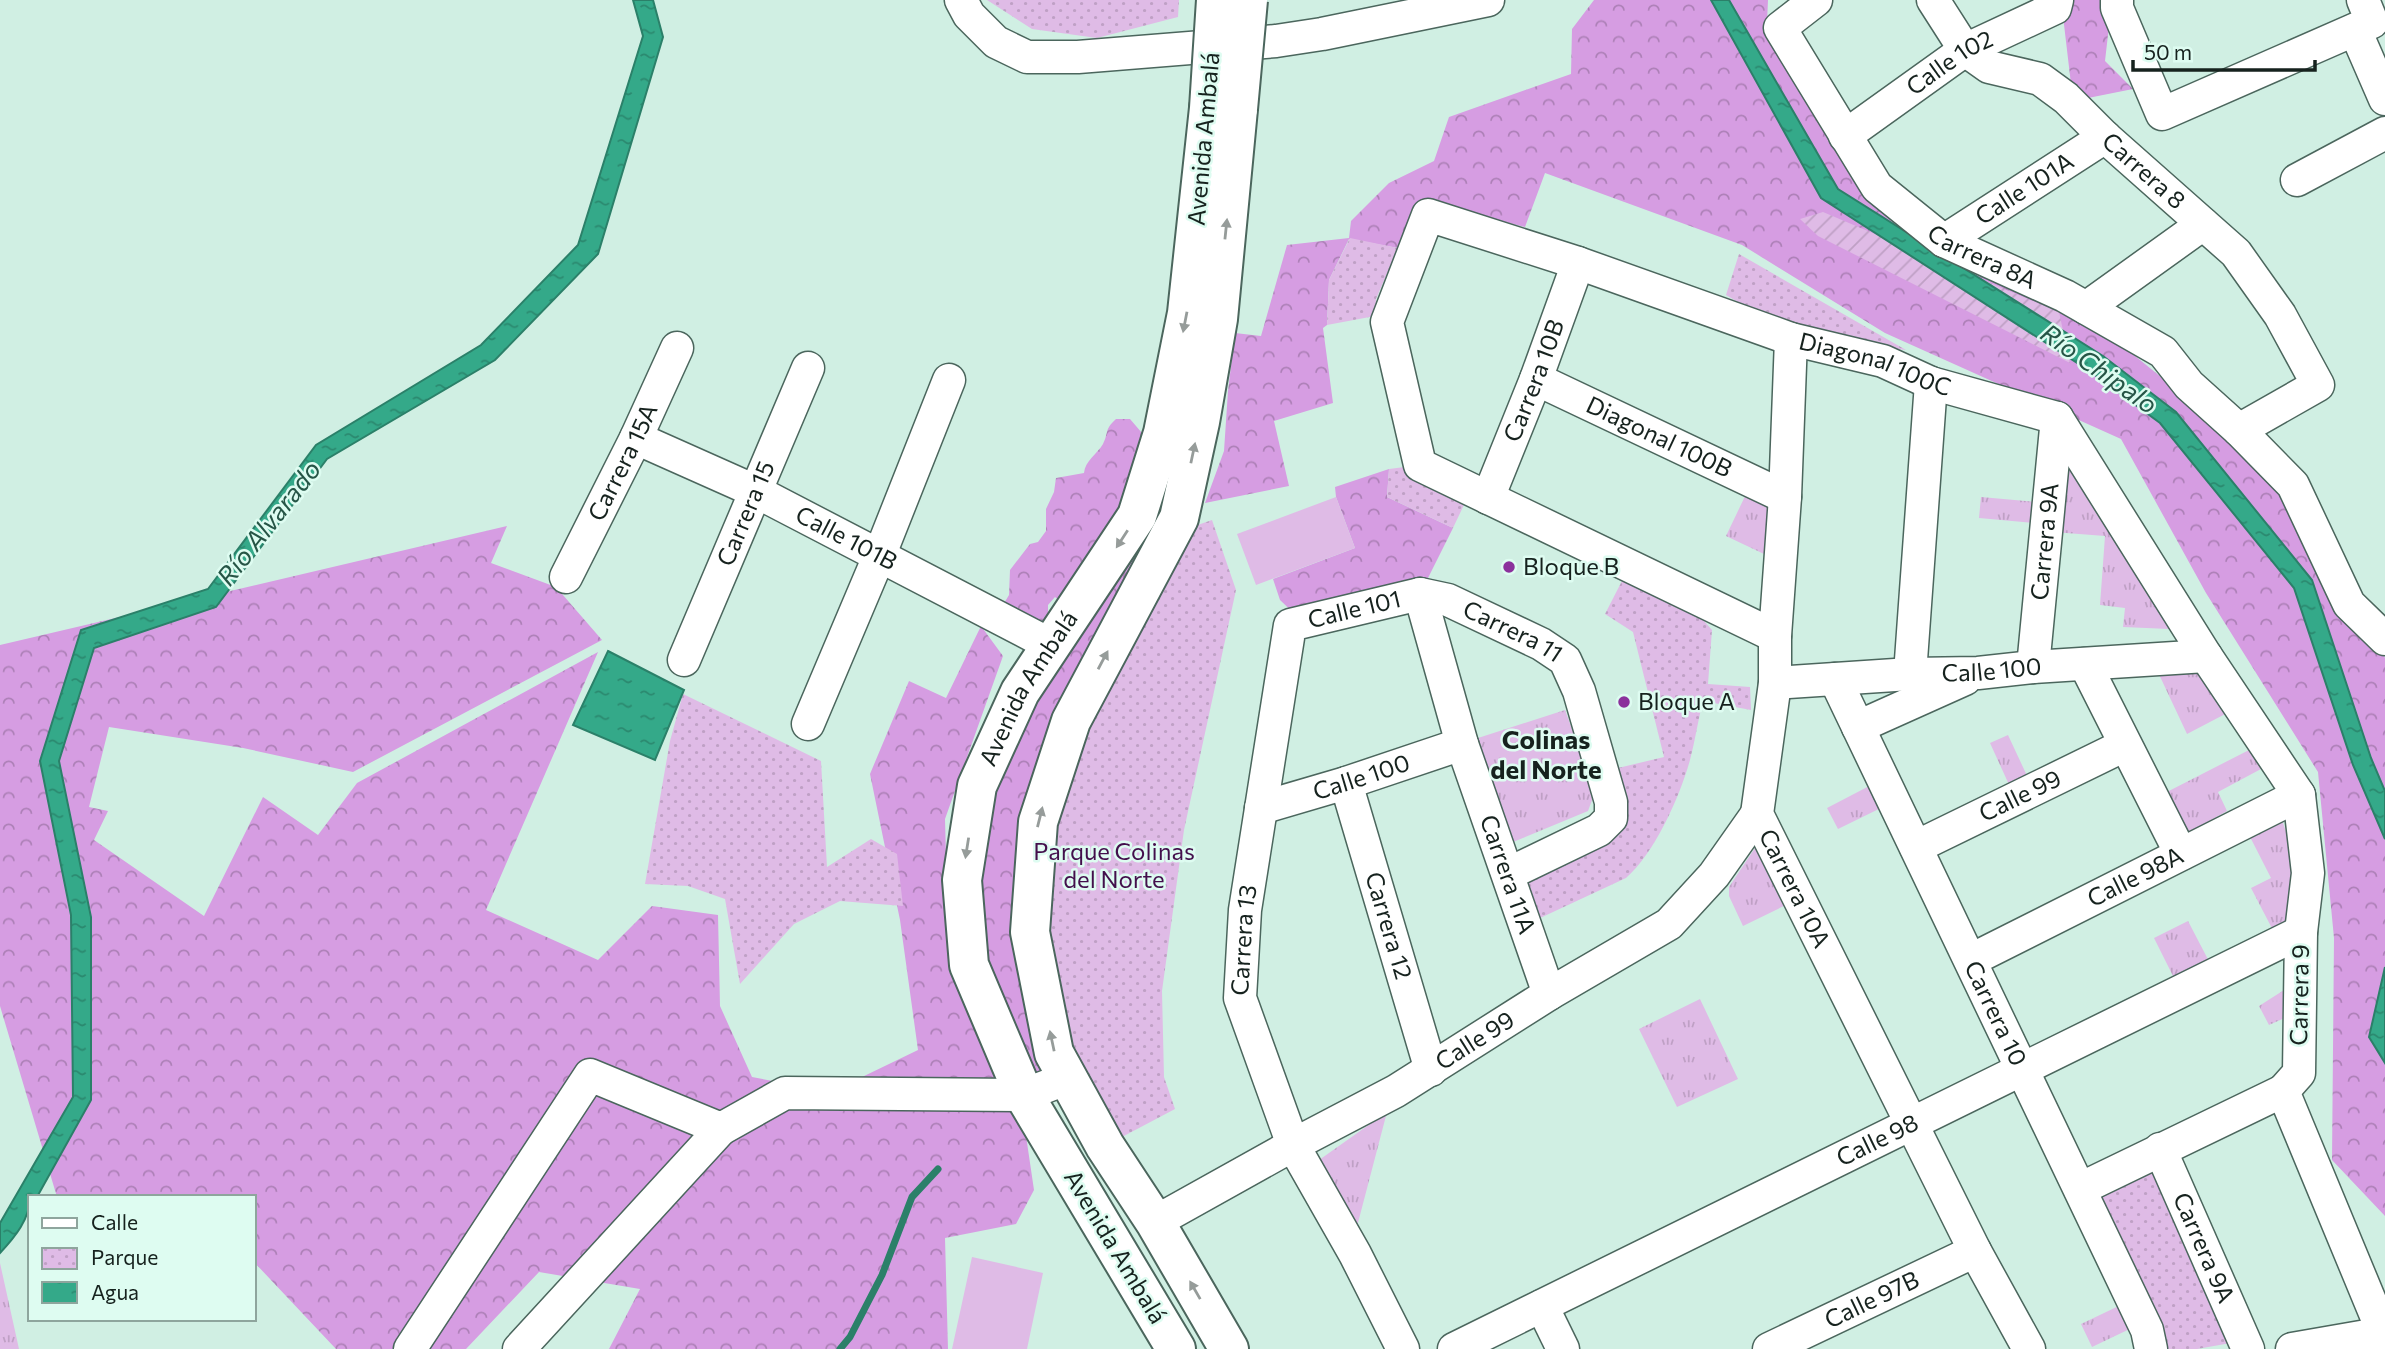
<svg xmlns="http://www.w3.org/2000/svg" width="2385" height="1349" viewBox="0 0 2385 1349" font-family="Commissioner,sans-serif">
<defs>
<pattern id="grass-tufts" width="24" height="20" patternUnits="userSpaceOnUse" patternTransform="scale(1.75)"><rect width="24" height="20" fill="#dfbbe6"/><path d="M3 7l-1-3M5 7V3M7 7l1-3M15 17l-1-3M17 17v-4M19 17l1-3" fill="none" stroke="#bfa0c5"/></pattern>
<pattern id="forest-crowns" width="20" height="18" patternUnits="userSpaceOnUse" patternTransform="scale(1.75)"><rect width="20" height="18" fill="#d69de2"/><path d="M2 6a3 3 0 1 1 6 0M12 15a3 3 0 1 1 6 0" fill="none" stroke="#ad80b7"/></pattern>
<pattern id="park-dots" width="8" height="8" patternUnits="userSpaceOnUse" patternTransform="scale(1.75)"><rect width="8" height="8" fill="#dfbbe6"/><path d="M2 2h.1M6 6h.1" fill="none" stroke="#bfa0c5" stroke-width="1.8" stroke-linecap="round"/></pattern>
<pattern id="garden-furrows" width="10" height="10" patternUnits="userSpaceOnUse" patternTransform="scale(1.75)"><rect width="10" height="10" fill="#dfbbe6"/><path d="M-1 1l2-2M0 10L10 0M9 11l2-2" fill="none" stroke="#bfa0c5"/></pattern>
<pattern id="water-ripples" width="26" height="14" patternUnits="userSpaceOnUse" patternTransform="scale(1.75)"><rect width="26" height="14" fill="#34a989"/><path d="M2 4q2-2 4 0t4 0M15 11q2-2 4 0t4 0" fill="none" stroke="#2b896f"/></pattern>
</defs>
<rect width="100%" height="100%" fill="#d0efe3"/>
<path fill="url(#grass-tufts)" d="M 2060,439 L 2169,629 L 2123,627 L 2125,608 L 2100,605 L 2105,536 L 2053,532 Z
M 1748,490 L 1773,502 L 1764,554 L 1726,536 Z
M 1981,497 L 2037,502 L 2035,523 L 1979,518 Z
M 2201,661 L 2231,711 L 2187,734 L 2156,668 Z
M 1565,710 L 1595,792 L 1588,811 L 1513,842 L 1478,738 Z
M 2008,735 L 2029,780 L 2011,789 L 1990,743 Z
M 2251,749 L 2261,769 L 2218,792 L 2227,811 L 2183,836 L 2161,795 Z
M 1875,783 L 1887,805 L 1838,829 L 1827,808 Z
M 2280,814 L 2301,877 L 2298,926 L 2276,936 L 2251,888 L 2271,878 L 2247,831 Z
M 1755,848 L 1766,850 L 1792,902 L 1743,926 L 1729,896 L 1729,887 Z
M 2188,921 L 2213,969 L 2177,984 L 2154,938 Z
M 2295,983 L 2296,1013 L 2269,1025 L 2259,1006 Z
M 1700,999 L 1738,1079 L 1677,1107 L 1639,1029 Z
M 1387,1112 L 1354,1238 L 1312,1165 Z
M 0,1263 L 19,1349 L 0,1349 Z
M 2125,1303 L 2136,1326 L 2092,1347 L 2081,1324 Z"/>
<path fill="url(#forest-crowns)" d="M 1594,0 L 1768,0 L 1767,23 L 1885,212 L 2088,318 L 2244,444 L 2320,531 L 2376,639 L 2385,658 L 2385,1216 L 2332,1160 L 2334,938 L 2318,772 L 2206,593 L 2121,439 L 1885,333 L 1742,245 L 1545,173 L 1525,227 L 1424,202 L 1398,248 L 1349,239 L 1329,280 L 1327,325 L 1323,328 L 1333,403 L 1274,421 L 1289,486 L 1205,503 L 1224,451 L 1228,391 L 1235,333 L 1261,336 L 1287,245 L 1349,238 L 1351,221 L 1389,183 L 1434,161 L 1449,117 L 1571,74 L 1572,29 Z
M 2070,0 L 2112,0 L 2105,61 L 2133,89 L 2073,101 L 2063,16 Z
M 1201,335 L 1054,1069 L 1037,1082 L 1001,1034 L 971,880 L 989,787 L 1060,601 L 1055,597 L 1048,605 L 1048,628 L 1003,605 L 1009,595 L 1010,570 L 1030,544 L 1038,542 L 1046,531 L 1046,509 L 1054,492 L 1056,478 L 1084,473 C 1085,461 1097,454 1103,444 C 1109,432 1104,430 1116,419 L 1130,419 L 1142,433 L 1145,442 Z
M 1389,469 L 1387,497 L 1453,528 L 1420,594 L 1303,622 L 1280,600 L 1273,579 L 1355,548 L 1336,497 L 1335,487 Z
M 507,526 L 491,563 L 556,587 L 602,640 L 353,772 L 243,748 L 109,727 L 89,807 L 108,811 L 94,840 L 204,916 L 263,797 L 318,835 L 357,783 L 598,652 L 486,910 L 598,960 L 652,906 L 718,915 L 720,1006 L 752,1077 L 831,1092 L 918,1050 L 900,920 L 870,774 L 909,681 L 946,698 L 981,626 L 1003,656 L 945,819 L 949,971 L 1025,1129 L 1034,1190 L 1016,1224 L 945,1238 L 948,1349 L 609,1349 L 640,1289 L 539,1272 L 466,1349 L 336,1349 L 254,1262 L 254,1197 L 57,1197 L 0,1006 L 0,645 Z"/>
<path fill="url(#park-dots)" d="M 987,0 L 1179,0 L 1178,17 L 1097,38 L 1032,29 Z
M 1350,238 L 1398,248 L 1376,299 L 1375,316 L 1327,325 L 1329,280 Z
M 1739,254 L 1906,350 L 1796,336 L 1726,295 Z
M 1420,465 L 1471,490 L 1453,528 L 1387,497 L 1389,469 Z
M 1212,520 L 1236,590 L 1184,830 L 1162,991 L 1164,1077 L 1175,1109 L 1122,1137 L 1086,1084 L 1064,1024 L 1050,946 L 1047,870 L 1066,781 L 1098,698 L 1189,528 Z
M 1624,577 L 1697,613 L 1712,630 L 1708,684 L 1750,687 L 1751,710 L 1703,701 C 1698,720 1695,741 1690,760 C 1680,796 1655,853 1626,878 L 1538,919 L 1522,880 L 1626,803 L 1618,768 L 1664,757 L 1633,632 L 1605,614 Z
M 683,694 L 821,761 L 827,867 L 871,839 L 897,854 L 903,906 L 840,901 L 794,924 L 740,984 L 725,899 L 688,886 L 645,884 L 670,741 Z
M 2159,1156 L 2242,1341 L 2197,1349 L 2163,1349 L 2089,1187 Z"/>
<path fill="url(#garden-furrows)" d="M 1823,212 L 2059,312 L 2070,363 L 1818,236 L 1800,219 Z"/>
<path fill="#dfbbe6" d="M 1336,497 L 1355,548 L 1256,585 L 1237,534 Z
M 972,1257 L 1043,1273 L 1027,1349 L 952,1349 Z"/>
<path fill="url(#water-ripples)" stroke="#2b8069" stroke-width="2" d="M 633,0 L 653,0 L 663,37 L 598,254 L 495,360 L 327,459 L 216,607 L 94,648 L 59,761 L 91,917 L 91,1100 L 37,1197 L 30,1197 C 30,1219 15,1237 0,1253 L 0,1223 L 73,1097 L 71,915 L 40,761 L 81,630 L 208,589 L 316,445 L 481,345 L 578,245 L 643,36 Z
M 1711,0 L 1729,0 L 1838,189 L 2103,356 L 2176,412 L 2312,580 L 2371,758 L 2385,791 L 2385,839 L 2353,765 L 2294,588 L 2160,423 L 2088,370 L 1821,198 Z
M 608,651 L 684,690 L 655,760 L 573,725 Z
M 2385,967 L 2385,1063 L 2369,1037 Z"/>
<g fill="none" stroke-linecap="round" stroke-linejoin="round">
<path stroke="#2b8069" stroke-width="7" d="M 840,1349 L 850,1337 L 882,1275 L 912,1197 L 938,1169"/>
<g stroke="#4b665d" stroke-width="35">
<g id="minor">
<path d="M 961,0 L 969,15 L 996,42 L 1027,57 L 1078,57 L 1276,41 L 1322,34 L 1488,0"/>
<path id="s1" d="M 1816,0 L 1780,28 L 1877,187 L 1944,241 L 2065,296 L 2163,352 L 2189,385 L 2239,430 L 2293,485 L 2349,604 L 2385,639"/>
<path id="s2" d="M 1933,0 L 1965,50 L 1989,67 L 2040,79 L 2066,98 L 2105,137 L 2236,253 L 2280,315 L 2318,385 L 2239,430"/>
<path d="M 2117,0 L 2117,8 L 2162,114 L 2372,22 L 2363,0"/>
<path d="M 2355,30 L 2385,99"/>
<path id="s3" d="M 1845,136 L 1965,50 L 2055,8 L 2057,0"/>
<path d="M 2297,180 L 2385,133"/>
<path id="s4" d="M 1944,241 L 2105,137"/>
<path d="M 2086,308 L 2203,224"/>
<path id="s5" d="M 1791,339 L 1785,497 L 1775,636 L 1775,683 L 1757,814 L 1975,1251 L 2029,1349"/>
<path id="s6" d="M 1536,379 L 1785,497"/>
<path id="s7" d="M 636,438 L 755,491 L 1051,645"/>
<path id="s8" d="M 1488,498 L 1536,379 L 1578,263"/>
<path id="s9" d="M 566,577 L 636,438 L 677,348"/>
<path id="s10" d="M 1420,594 L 1462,744 L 1549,994"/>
<path id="s11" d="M 1775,636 L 1420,465 L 1387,322 L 1428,215 L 1578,263 L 1791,339 L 1883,361 L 1931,383 L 2057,418 L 2206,656 L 2299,795 L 2308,873 L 2301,932 L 2299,1073 L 2283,1091 L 2385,1337"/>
<path id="s12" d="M 684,660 L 808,368"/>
<path d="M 2085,664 L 2181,854"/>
<path id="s13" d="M 2033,667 L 2057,418"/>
<path d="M 1910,674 L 1931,383"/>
<path id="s14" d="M 1835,679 L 2147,1330 L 2151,1349"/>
<path id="s15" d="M 1775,683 L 1910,674 L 1978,673 L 2033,667 L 2206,656"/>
<path d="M 808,724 L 880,554 L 949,380"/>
<path d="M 1858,727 L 1965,679"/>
<path id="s16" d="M 1346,783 L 1431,1070"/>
<path id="s17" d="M 1261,808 L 1346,783 L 1462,744"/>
<path id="s18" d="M 1916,847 L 2125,745"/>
<path id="s19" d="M 1971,960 L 2299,795"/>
<path id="s20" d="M 2160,1149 L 2248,1349"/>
<path d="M 2080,1189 L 2283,1091"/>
<path id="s21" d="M 1155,1222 L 1293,1145 L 1396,1091 L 1549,994 L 1669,924 L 1714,875 L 1757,814"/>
<path d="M 1542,1306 L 1563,1349"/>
<path d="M 410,1349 L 590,1075 L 721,1129 L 785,1093 L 1024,1095 L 1068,1078"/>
<path d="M 519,1349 L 721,1129"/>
<path id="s22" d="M 1403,1349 L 1355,1254 L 1293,1145 L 1240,998 L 1245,910 L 1290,625 L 1420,594 L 1448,600 L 1541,644 L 1565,660 L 1579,691 L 1611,802 L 1611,818 L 1599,830 L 1508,874"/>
<path id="s23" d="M 1454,1349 L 2301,932"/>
<path id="s24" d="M 1769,1349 L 1975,1251"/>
<path d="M 2292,1349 L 2384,1333"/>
</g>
</g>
<g stroke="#4b665d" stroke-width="42">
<g id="major">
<path id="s25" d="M 1176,1349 L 1024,1095 L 969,965 L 962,880 L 977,786 L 1020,692 L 1137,516 L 1163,433 L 1187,313 L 1209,108"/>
<path d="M 1229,1349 L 1155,1222 L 1105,1146 L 1054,1053 L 1030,932 L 1038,822 L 1071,721 L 1179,518 L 1200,422 L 1218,319 L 1238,109"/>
</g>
</g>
<use href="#minor" stroke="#fff" stroke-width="32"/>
<use href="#major" stroke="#fff" stroke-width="38"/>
<g stroke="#4b665d" stroke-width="42" stroke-linecap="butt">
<path id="major-bridge" d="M 1209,108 L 1216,0
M 1238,109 L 1248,0"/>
</g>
<use href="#major-bridge" stroke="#fff" stroke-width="38"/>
</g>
<defs><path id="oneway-solid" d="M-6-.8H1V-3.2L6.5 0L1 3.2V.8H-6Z" transform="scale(1.75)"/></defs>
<g fill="#969c9a">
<use href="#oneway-solid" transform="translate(1226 229) rotate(-84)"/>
<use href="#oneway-solid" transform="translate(1185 322) rotate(101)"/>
<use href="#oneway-solid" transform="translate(1193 453) rotate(-78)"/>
<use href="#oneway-solid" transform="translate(1122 539) rotate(123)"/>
<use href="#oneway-solid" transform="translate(1103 660) rotate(-62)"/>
<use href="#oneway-solid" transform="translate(1040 817) rotate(-76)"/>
<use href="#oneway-solid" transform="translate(967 848) rotate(99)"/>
<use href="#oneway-solid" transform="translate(1052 1041) rotate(-102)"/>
<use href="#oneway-solid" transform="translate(1195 1290) rotate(-120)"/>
</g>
<g fill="#8b319c" stroke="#defcf1" stroke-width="2.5">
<circle cx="1509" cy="567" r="7"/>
<circle cx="1624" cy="702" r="7"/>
</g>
<g text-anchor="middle" stroke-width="5" stroke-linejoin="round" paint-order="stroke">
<g font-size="24" fill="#16221e" stroke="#defcf1">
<text dy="8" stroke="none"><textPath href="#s3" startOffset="128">Calle 102</textPath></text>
<text transform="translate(1204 139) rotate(-85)" y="8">Avenida Ambalá</text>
<text dy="8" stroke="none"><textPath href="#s2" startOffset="280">Carrera 8</textPath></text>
<text dy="8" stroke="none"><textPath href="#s4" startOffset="96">Calle 101A</textPath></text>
<text dy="8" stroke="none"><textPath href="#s1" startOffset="359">Carrera 8A</textPath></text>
<text dy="8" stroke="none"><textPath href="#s11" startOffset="1127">Diagonal 100C</textPath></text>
<text dy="8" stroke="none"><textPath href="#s8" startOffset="126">Carrera 10B</textPath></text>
<text dy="8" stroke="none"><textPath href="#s6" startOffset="136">Diagonal 100B</textPath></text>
<text dy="8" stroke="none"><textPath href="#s9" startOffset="128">Carrera 15A</textPath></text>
<text dy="8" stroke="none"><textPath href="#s12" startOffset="159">Carrera 15</textPath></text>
<text dy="8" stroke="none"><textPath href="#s7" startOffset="233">Calle 101B</textPath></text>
<text dy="8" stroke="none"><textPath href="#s13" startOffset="126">Carrera 9A</textPath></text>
<text dy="8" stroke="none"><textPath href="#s22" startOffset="831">Calle 101</textPath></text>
<text dy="8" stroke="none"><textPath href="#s22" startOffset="999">Carrera 11</textPath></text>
<text dy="8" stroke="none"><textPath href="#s15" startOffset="217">Calle 100</textPath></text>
<text dy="8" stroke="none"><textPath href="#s25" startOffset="728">Avenida Ambalá</textPath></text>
<text dy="8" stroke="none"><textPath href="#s17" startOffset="105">Calle 100</textPath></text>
<text dy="8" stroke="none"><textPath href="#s18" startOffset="116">Calle 99</textPath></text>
<text dy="8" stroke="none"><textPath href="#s10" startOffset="294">Carrera 11A</textPath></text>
<text dy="8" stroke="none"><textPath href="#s19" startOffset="184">Calle 98A</textPath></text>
<text dy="8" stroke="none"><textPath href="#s5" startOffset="560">Carrera 10A</textPath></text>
<text dy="8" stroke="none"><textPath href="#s16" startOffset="149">Carrera 12</textPath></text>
<text dy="8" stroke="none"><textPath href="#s22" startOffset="446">Carrera 13</textPath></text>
<text transform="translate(2300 995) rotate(-89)" y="8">Carrera 9</text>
<text dy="8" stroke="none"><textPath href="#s14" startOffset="371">Carrera 10</textPath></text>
<text dy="8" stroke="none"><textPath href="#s21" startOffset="368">Calle 99</textPath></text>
<text dy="8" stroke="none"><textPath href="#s23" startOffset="472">Calle 98</textPath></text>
<text transform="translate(1115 1247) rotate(59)" y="8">Avenida Ambalá</text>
<text dy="8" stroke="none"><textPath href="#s20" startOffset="108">Carrera 9A</textPath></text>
<text dy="8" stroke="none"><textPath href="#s24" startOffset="114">Calle 97B</textPath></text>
</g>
<g font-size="24" fill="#16221e" stroke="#defcf1" text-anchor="start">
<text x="1523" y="575">Bloque B</text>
<text x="1638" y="710">Bloque A</text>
</g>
<g font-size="24" fill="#430f4c" stroke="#defcf1">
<text x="1114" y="860">Parque Colinas<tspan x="1114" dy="28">del Norte</tspan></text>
</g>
<g font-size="26" font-style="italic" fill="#265546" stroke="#defcf1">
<text transform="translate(2099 369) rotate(35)" y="9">Río Chipalo</text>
<text transform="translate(269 523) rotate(-52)" y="9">Río Alvarado</text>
</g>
<g font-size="26" font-weight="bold" fill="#16221e" stroke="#defcf1">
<text x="1546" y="749">Colinas<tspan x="1546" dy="30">del Norte</tspan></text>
</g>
</g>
<rect x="28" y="1195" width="228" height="126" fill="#defcf1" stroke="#8ea59d" stroke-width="2"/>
<rect x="42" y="1218" width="35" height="10" fill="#ffffff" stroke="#8ea59d" stroke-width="2"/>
<text x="91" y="1230" font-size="21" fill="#16221e">Calle</text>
<rect x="42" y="1248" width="35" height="21" fill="url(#park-dots)" stroke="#8ea59d" stroke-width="2"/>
<text x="91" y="1265" font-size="21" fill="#16221e">Parque</text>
<rect x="42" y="1282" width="35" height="21" fill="url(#water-ripples)" stroke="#8ea59d" stroke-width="2"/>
<text x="91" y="1300" font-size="21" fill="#16221e">Agua</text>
<path d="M2133 60v10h182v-10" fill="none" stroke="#16221e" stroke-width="3.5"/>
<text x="2144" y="60" font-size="21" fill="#16221e" stroke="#defcf1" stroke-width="5" paint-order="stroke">50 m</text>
</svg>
